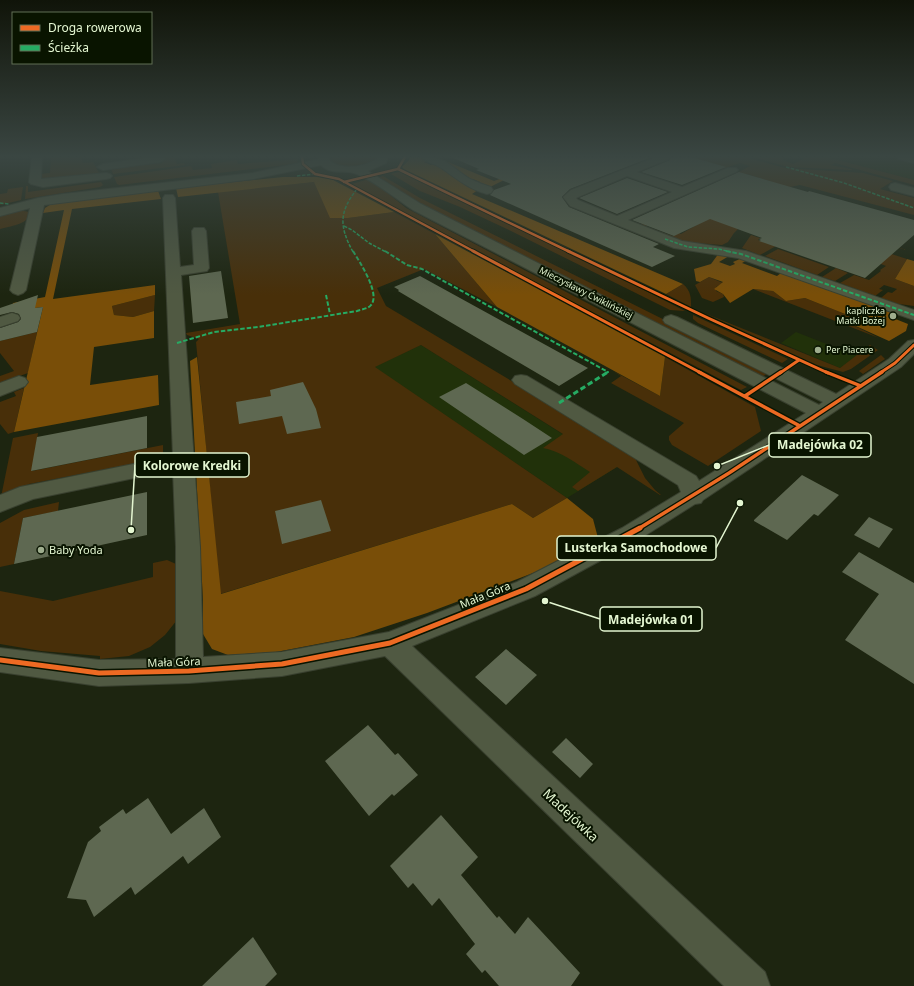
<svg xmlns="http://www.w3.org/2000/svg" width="914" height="986" viewBox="0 0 914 986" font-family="'Noto Sans',sans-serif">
<rect width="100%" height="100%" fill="#1d2510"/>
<path fill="#21310a" d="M 827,157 L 914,157 L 914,180 L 840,160 Z
M 796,332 L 857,356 L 840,368 L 781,343 Z
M 421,345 L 564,435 L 617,467 L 567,498 L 374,367 Z"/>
<path fill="#482f09" d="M 51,157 L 81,157 L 83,163 L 93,162 L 99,173 L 87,177 L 86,174 L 44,179 L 41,177 L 40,174 L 50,173 Z
M 160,157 L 174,157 L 177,164 L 184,163 L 185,165 L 113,174 L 111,168 L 162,163 Z
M 332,157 L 377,157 C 372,169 342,168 333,163 L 331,160 Z
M 690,157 L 746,157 L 785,168 L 863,173 L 893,181 L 880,189 L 914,198 L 914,215 L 800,185 L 789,187 L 774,210 L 907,250 L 876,242 L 879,250 L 907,259 L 895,279 L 914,286 L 914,306 L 899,304 L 881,298 L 888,292 L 892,293 L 897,289 L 884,285 L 879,289 L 883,290 L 875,296 L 840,283 L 854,275 L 869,280 L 881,271 L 880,270 L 886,266 L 876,262 L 744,223 L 734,233 L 728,242 L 722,245 L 685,242 L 644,226 L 638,220 L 647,226 L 646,227 L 673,236 L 679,233 L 681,234 L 707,219 L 719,215 L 769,181 L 747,174 L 722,181 L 750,166 L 740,163 L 725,168 Z
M 752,157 L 782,157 L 783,160 L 793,164 L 807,157 L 827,157 L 914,180 L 914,185 L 835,163 L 831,165 L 855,170 L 788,167 Z
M 298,159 L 297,163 L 294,164 L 119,185 L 117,184 L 114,177 L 191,166 L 193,170 L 212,168 L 211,164 L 237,160 L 238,164 Z
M 399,172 L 644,290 L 685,311 L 670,310 L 509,230 L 460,207 L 420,191 L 391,174 Z
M 383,176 L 420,198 L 769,372 L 761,378 L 423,206 L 378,178 Z
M 369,179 L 385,191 L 406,208 L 747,387 L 741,390 L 445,235 L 352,184 Z
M 101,182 L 103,185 L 100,187 L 25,199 L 26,186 L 28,186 L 28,192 Z
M 314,182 L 348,218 L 394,212 L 435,234 L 497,307 L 424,269 L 377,288 L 386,306 L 550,404 L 635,458 L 645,478 L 655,490 L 661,495 L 660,495 L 617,467 L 578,491 L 572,487 L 590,472 C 576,463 560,451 543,448 L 563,434 L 421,345 L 375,367 L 567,498 L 533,518 L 512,504 L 220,594 L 196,342 L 199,339 L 187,335 L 186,333 L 240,324 L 218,192 Z
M 23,187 L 21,200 L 0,205 L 0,194 L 7,193 L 8,189 Z
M 19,210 L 29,212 L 31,214 C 26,225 10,226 0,229 L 0,214 Z
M 751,235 L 760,238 L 758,240 L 776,246 L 760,255 L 742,248 Z
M 778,249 L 829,267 L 817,275 L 765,256 Z
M 836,268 L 848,273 L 835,281 L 822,277 Z
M 709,277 L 723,283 L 716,287 L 716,291 L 723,294 L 724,297 L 713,302 L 702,298 L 695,285 Z
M 683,284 C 691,291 691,297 691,307 L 666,294 Z
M 753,289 L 773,291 L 786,301 L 805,298 L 855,318 L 849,323 L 879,338 Z
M 155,295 L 154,311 L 133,317 L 114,315 L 112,306 Z
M 704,313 L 840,368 L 870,345 L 878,350 L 851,369 L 843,372 L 817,365 Z
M 693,315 L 788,359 L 782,363 L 698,323 L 693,319 Z
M 37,332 L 28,373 L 0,383 L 0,376 L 14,371 L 0,353 L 0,341 Z
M 881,355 L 885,359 L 863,374 L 859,371 Z
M 665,357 L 755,407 L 761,431 L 708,466 L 672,445 L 669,440 L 669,436 L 684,423 L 611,383 L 621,376 L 613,371 L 660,396 Z
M 24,388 L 14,432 L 8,434 L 0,424 L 0,402 L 16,396 L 14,392 Z
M 38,433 L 32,471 L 163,445 L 163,458 L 29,484 L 1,497 L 13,438 Z
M 59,502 L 58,511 L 23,518 L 14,564 L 0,567 L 0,523 L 24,510 Z
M 167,560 L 176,564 L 177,620 L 165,635 L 150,647 L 129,656 L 100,659 L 100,656 L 41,651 L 0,644 L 0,591 L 53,601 L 153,577 L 153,563 Z"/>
<path fill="#794e08" d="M 409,157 L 423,157 L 430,160 L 424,162 L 431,165 L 437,163 L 478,190 L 472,194 L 683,284 L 666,294 L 404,169 L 402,167 L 409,160 Z
M 431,157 L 436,157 L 494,181 L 522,171 L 490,187 L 477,184 L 480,182 L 473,179 L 468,180 L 443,163 Z
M 283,177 L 317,177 L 333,180 L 394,212 L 348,218 L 330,218 L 314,182 L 178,197 L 176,188 Z
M 157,188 L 161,199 L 72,209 L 53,299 L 155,285 L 155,295 L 112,306 L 114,315 L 133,317 L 154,311 L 154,338 L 94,347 L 90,385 L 158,375 L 159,405 L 14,432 L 43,307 L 12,311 L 13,303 L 45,297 L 64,210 L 43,213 L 45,208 L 53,203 Z
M 435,234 L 665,357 L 660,396 L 497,307 Z
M 719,253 L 729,256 L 719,262 L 730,266 L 735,264 L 733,262 L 742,258 L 747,260 L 742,263 L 777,276 L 781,273 L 892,312 L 888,316 L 908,324 L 906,331 L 889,341 L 849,323 L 855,318 L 805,298 L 786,301 L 773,291 L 753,289 L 730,303 L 723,294 L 714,289 L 723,282 L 709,277 L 700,282 L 696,281 L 694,269 L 711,264 Z
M 907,259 L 914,261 L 914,286 L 895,279 Z
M 197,357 L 221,594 L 512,504 L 533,518 L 567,498 L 593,519 L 598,538 L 541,570 L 427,613 L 354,637 L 276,652 L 228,655 L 212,649 L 203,634 L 203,600 L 190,361 Z"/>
<path fill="#5e6851" d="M 451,157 L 652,157 L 570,189 L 562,197 L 569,207 L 659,244 L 653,247 L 675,256 L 652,267 L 575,233 L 490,195 L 494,190 L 511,184 L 476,170 L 479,169 Z
M 671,157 L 691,157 L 726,167 L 682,185 L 641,172 L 670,160 Z
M 739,172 L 808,192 L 809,191 L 914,220 L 914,235 L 865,278 L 759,241 L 761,240 L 759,239 L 762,238 L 710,219 L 674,236 L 632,220 Z
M 627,178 L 668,192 L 617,214 L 579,198 Z
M 221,271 L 228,318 L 193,323 L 189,276 Z
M 420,276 L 573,360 L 588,368 L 559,386 L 440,316 L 398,291 L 399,290 L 394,287 Z
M 38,295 L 35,308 L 43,307 L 37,332 L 0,341 L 0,328 L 18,322 L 21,319 L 19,314 L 12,312 L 0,315 L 0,308 Z
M 303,382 L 316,409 L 321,428 L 287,434 L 282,416 L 239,424 L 236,402 L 271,396 L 270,390 Z
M 466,383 L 523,419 L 552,438 L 524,455 L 439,397 Z
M 147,416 L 147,448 L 31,471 L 37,437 Z
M 802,475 L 839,495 L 818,516 L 814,514 L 787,540 L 754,521 L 754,520 Z
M 147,492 L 147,535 L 14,564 L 23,518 Z
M 321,500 L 331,531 L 282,544 L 275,511 Z
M 869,517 L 893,529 L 879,548 L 854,535 Z
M 859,552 L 914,583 L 914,684 L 845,640 L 879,594 L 842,572 Z
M 506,649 L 537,675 L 506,705 L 475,677 Z
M 368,725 L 395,755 L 398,753 L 418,775 L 394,796 L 392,794 L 369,816 L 325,761 Z
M 566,738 L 593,764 L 580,778 L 552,752 Z
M 148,798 L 171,834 L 204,808 L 221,837 L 188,864 L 183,856 L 135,895 L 131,887 L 94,917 L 86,900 L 67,898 L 88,842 L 101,831 L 99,827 L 123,809 L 126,814 Z
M 441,815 L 478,857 L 461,875 L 497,918 L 499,916 L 515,934 L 528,917 L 580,973 L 571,986 L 499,986 L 485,970 L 482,973 L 466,954 L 475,944 L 439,898 L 432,906 L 413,883 L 408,888 L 390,866 Z
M 253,937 L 277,974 L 265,986 L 202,986 Z"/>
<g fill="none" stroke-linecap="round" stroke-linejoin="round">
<g stroke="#39402f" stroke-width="2">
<path id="minor" d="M 32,157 L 42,157 L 41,179 L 106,173 L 110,174 L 112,176 L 110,178 L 106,179 L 43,187 L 31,184 L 29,182 Z
M 152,157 L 164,157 L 165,159 L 160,162 L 103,170 L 97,167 L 103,164 Z
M 320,157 L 330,157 L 329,160 C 341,171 364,167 377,159 L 378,157 L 388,157 L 386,163 L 368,171 L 421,204 L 819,405 L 823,402 L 665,323 L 663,320 L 665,317 L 671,315 L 677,317 L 836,394 L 889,359 L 908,341 L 914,340 L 914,354 L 901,367 L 703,500 L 701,503 L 695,504 L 638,540 L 535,596 L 412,646 L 765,972 L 770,986 L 724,986 L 385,656 L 282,676 L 189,683 L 99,686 L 0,672 L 0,648 L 99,660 L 176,659 L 176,547 L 173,470 L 33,499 L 0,512 L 0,495 L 20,487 L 173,456 L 163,198 L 165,195 L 173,195 L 175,198 L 180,267 L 194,265 L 192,231 L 194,228 L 204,228 L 206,231 L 209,268 L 207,271 L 181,275 L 200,547 L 203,657 L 282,652 L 389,632 L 517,582 L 622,528 L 681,492 L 678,485 L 515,384 L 512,380 L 515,376 L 521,375 L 527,376 L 696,476 L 699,481 L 806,413 L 413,210 C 395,198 377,183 357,174 C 345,169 332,176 321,165 L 253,179 L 44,205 L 26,290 L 23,293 L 18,295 L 13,293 L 10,290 L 30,208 L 0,216 L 0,208 L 38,198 L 63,194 L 253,173 L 319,159 Z
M 422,157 C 448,157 450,167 470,179 C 477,182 484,185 491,187 L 493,190 L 491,193 L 487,194 C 467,189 454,176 438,166 C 432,163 425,162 422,157 Z
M 656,157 L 670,157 L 669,159 L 637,172 L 682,187 L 728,168 L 736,168 L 738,170 L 736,172 L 628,220 L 682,241 L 746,251 L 914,310 L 914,320 L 738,258 L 674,248 L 570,206 L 563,197 L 571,190 ZM 627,176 L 672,192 L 617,216 L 578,200 L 576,198 Z
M 897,157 L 914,157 L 914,163 L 898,159 Z
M 895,183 L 914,188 L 914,196 L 891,190 L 889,187 L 891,184 Z
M 12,313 L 18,315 L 20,318 L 18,321 L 0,327 L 0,317 Z
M 19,376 L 25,378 L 28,382 L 25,386 L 0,396 L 0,383 Z"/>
</g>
<use href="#minor" fill="#505942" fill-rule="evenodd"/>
<path stroke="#26ab63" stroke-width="1.5" stroke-dasharray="3.5 1.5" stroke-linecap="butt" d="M 786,167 L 844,183 L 914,208
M 297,176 L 315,174
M 0,203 L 9,204
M 344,226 L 352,230 L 369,243 L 386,252
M 665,239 L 688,247 L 719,249 L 731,252
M 353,252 C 339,226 339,212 357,189"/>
<path stroke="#26ab63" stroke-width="2" stroke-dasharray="4.5 2" stroke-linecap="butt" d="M 385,251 L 407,265 L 422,269 L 608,372 L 606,373
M 726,251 L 741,254 L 914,315
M 326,295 L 330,314
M 177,343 L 214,332 L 258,327 L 357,311 C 362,309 368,309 371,305 C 381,294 359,261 353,251"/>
<path stroke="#26ab63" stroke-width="3" stroke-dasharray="5.5 3" stroke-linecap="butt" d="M 559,403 L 608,372"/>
<g stroke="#091400" stroke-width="4">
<path id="cycleway-far3" d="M 302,157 L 303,164 L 315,174 L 339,179 L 475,252
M 398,169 L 570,252
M 344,182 L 398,169 L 405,157"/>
</g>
<g stroke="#091400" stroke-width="5">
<path id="cycleway-far2" d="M 473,251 L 701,373
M 568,251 L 708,318 L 828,373
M 780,373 L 799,360
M 880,373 L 895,363 L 914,345"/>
</g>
<g stroke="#091400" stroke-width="6">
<path id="cycleway-far1" d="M 699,372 L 800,426
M 826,372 L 861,386
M 745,396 L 781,372
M 638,529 L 729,473 L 882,372"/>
</g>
<g stroke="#091400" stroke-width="8">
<path id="cycleway" d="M 0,660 L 99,673 L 189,671 L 282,664 L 390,643 L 526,589 L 640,528"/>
</g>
<use href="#cycleway-far3" stroke="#ed6a23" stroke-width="2.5"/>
<use href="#cycleway-far2" stroke="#ed6a23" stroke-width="3"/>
<use href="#cycleway-far1" stroke="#ed6a23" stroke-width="3.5"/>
<use href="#cycleway" stroke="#ed6a23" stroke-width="5"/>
</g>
<linearGradient id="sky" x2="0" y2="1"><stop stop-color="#101409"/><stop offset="0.53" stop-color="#3a4642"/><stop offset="1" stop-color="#3a4642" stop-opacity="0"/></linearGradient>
<rect width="914" height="295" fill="url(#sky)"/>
<g fill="#9ead8d" stroke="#091400" stroke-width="1.5">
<circle cx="893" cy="316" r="4"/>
<circle cx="818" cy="350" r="4"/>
<circle cx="41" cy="550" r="4"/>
</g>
<g text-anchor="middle" stroke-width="4" stroke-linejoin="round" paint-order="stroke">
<g font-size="9" fill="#e4f6d1" stroke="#091400">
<text transform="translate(586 293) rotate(27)" y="3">Mieczysławy Ćwiklińskiej</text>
</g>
<g font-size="9" fill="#e4f6d1" stroke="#091400" text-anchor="end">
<text x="885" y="314">kapliczka<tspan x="885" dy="10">Matki Bożej</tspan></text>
<text x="826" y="353" text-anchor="start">Per Piacere</text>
</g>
<g font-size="11" fill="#e4f6d1" stroke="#091400" text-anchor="start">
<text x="49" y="554">Baby Yoda</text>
</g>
<g font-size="11" fill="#e4f6d1" stroke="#091400">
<text transform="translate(485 595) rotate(-22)" y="4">Mała Góra</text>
<text transform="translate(174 662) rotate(-2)" y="4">Mała Góra</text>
</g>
<g font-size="13" fill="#e4f6d1" stroke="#091400">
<text transform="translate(571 815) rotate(43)" y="5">Madejówka</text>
</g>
</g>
<path fill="none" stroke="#e4f6d1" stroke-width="1.5" d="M717 466L769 445M131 530L135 465M740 503L716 548M545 601L600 619"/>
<g fill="#e4f6d1" stroke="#091400" stroke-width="1.5">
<circle cx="717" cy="466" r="4"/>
<circle cx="131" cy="530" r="4"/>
<circle cx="740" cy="503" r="4"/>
<circle cx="545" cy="601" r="4"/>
</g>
<g fill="#091400" stroke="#e4f6d1" stroke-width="1.5">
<rect x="769" y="433" width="102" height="24" rx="4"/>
<rect x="135" y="453" width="114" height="24" rx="4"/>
<rect x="557" y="536" width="159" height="24" rx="4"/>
<rect x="600" y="607" width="102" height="24" rx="4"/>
</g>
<g font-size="12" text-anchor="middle" font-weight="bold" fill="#e4f6d1">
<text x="820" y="449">Madejówka 02</text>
<text x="192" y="470">Kolorowe Kredki</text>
<text x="636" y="552">Lusterka Samochodowe</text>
<text x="651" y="624">Madejówka 01</text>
</g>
<rect x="12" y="12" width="140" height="52" fill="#091400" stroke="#616e54"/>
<rect x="20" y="25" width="20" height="6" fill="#ed6a23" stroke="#616e54"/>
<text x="48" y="32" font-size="12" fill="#e4f6d1">Droga rowerowa</text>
<rect x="20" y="45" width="20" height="6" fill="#26ab63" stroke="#616e54"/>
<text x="48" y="52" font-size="12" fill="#e4f6d1">Ścieżka</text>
</svg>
